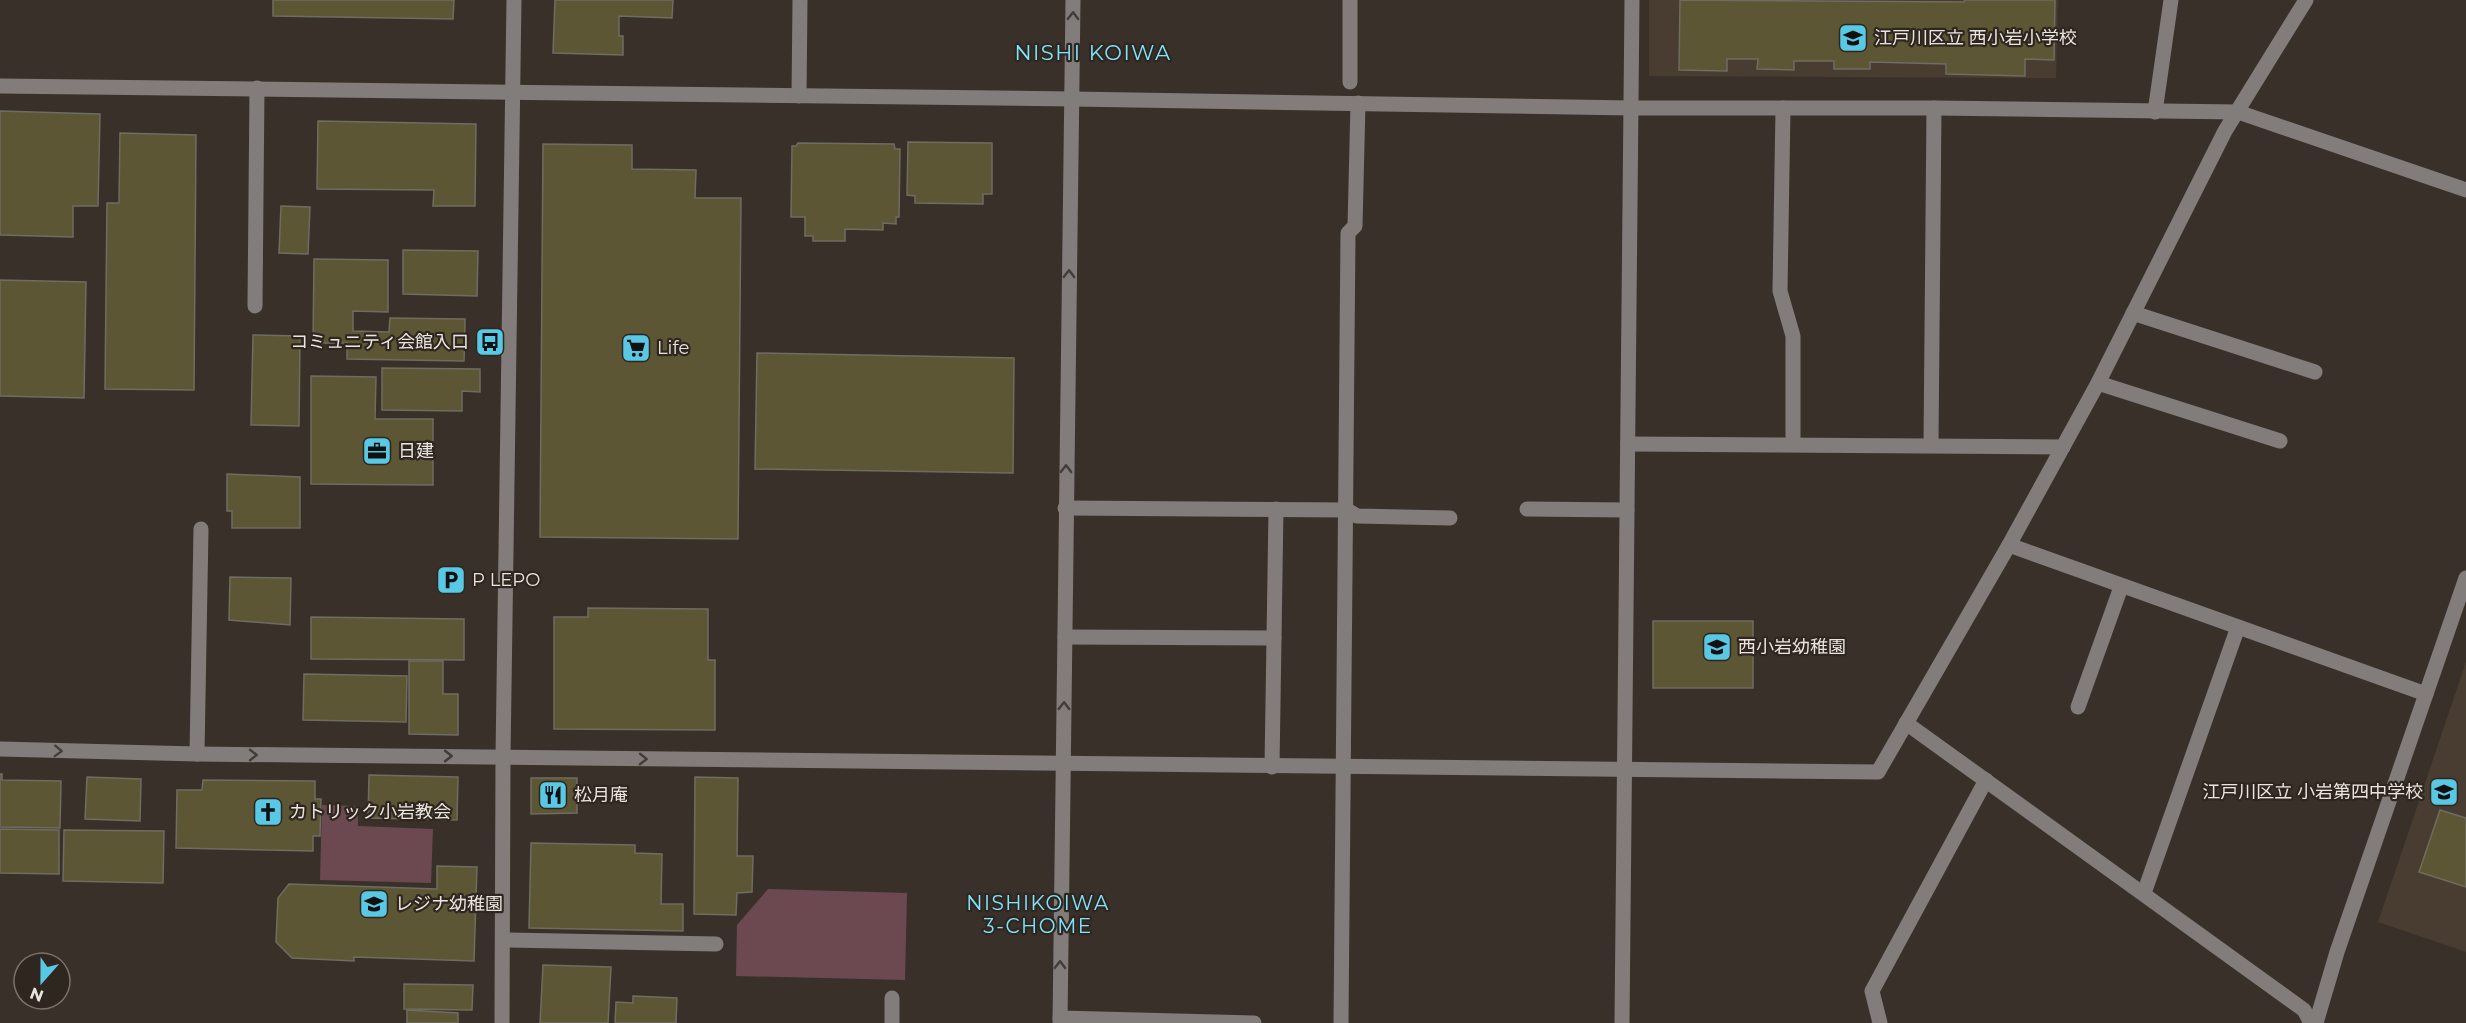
<svg xmlns="http://www.w3.org/2000/svg" width="2466" height="1023" font-family="Montserrat,'Noto Sans JP',sans-serif">
  <rect width="100%" height="100%" fill="#393129"/>
  <g fill="#493c30">
    <polygon points="1649,0 2058,0 2056,78 1649,76"/>
    <polygon points="2466,662 2466,952 2378,922"/>
  </g>
  <g fill="#6c4950">
    <polygon points="322,805 358,806 358,826 433,829 431,883 320,880"/>
    <polygon points="768,889 907,893 905,980 736,976 737,925"/>
  </g>
  <g fill="#5d5634" stroke="#6f6c61" stroke-width="1.5">
    <polygon points="273,0 454,0 453,19 273,16"/>
    <polygon points="555,0 673,0 672,18 619,16 619,36 623,36 623,55 553,53"/>
    <polygon points="1680,0 1964,2 1965,0 2055,0 2054,60 2025,59 2025,76 1946,74 1946,64 1870,62 1870,69 1834,69 1834,61 1794,61 1794,70 1757,69 1758,59 1727,59 1727,71 1679,70"/>
    <polygon points="0,111 100,114 98,206 73,206 73,237 0,235"/>
    <polygon points="318,121 476,124 475,206 433,206 434,190 317,189"/>
    <polygon points="120,133 196,135 194,390 105,389 107,203 119,203"/>
    <polygon points="908,142 992,143 992,194 983,194 983,204 915,203 915,196 907,195"/>
    <polygon points="798,143 894,144 895,149 900,149 899,217 896,217 896,224 883,223 883,230 845,229 845,241 813,241 813,236 805,236 805,217 791,217 792,146 796,146"/>
    <polygon points="543,144 632,145 632,169 696,170 695,198 741,198 738,539 540,537"/>
    <polygon points="281,206 310,207 308,254 279,253"/>
    <polygon points="403,250 478,251 477,296 403,294"/>
    <polygon points="314,259 388,260 388,312 353,311 353,331 389,332 390,318 465,319 464,361 347,359 347,343 313,343"/>
    <polygon points="0,280 86,282 84,398 0,396"/>
    <polygon points="253,335 300,336 299,426 251,425"/>
    <polygon points="757,353 1014,358 1013,473 755,469"/>
    <polygon points="382,368 480,369 480,392 462,391 462,411 382,410"/>
    <polygon points="311,376 376,377 375,419 433,419 433,485 311,484"/>
    <polygon points="227,474 300,477 300,528 232,528 232,511 227,511"/>
    <polygon points="230,577 291,578 290,625 229,620"/>
    <polygon points="588,608 708,609 708,660 715,660 715,730 554,729 554,617 588,617"/>
    <polygon points="311,617 464,619 464,660 311,659"/>
    <rect x="1653" y="621" width="100" height="67"/>
    <polygon points="409,661 443,661 443,694 458,694 458,735 409,734"/>
    <polygon points="304,674 407,676 406,722 303,720"/>
    <polygon points="0,774 2,774 2,780 61,781 60,828 0,827"/>
    <polygon points="369,775 458,777 457,820 368,818"/>
    <polygon points="87,777 141,779 140,821 85,819"/>
    <polygon points="695,777 738,778 737,856 753,856 752,892 737,893 736,915 694,914"/>
    <polygon points="531,778 577,778 577,813 531,814"/>
    <polygon points="203,780 315,781 315,799 321,799 320,836 313,836 313,851 176,848 177,790 202,790"/>
    <polygon points="2440,810 2466,818 2466,887 2419,872"/>
    <polygon points="0,829 59,830 59,874 0,873"/>
    <polygon points="64,830 164,831 163,883 63,881"/>
    <polygon points="531,843 635,845 635,853 662,854 661,904 683,904 683,931 529,928"/>
    <polygon points="437,866 477,867 474,961 354,957 354,961 292,958 276,942 278,898 289,884 437,889"/>
    <polygon points="543,965 611,967 608,1023 540,1023"/>
    <polygon points="404,984 473,985 472,1010 404,1009"/>
    <polygon points="633,996 677,998 676,1023 615,1023 616,1002 633,1003"/>
    <polygon points="407,1010 458,1013 458,1023 407,1023"/>
  </g>
  <g fill="none" stroke-linecap="round" stroke-linejoin="round">
    <g stroke="#827c7b" stroke-width="15">
      <polyline points="1350,82 1350,0"/>
      <polyline points="0,86 1072,99 1631,108 1934,108 2238,112 2466,190"/>
      <polyline points="799,96 800,0"/>
      <polyline points="1783,108 1780,291 1793,336 1793,444"/>
      <polyline points="2155,112 2171,0"/>
      <polyline points="255,306 257,88"/>
      <polyline points="2133,313 2315,372"/>
      <polyline points="2098,383 2280,441"/>
      <polyline points="1628,444 2063,447"/>
      <polyline points="1931,445 1934,108"/>
      <polyline points="1065,508 1347,510 1357,516 1450,518"/>
      <polyline points="1527,509 1627,510"/>
      <polyline points="2009,545 2426,694"/>
      <polyline points="1065,637 1274,638"/>
      <polyline points="2078,707 2121,587"/>
      <polyline points="1906,723 2304,1010 2311,1023"/>
      <polyline points="0,749 197,754 1878,772 2009,545 2098,383 2225,131 2306,0"/>
      <polyline points="197,754 201,529"/>
      <polyline points="1272,767 1276,509"/>
      <polyline points="2144,893 2238,627"/>
      <polyline points="503,940 716,944"/>
      <polyline points="1060,1018 1254,1023"/>
      <polyline points="502,1023 503,757 514,0"/>
      <polyline points="892,1023 892,998"/>
      <polyline points="1060,1023 1073,0"/>
      <polyline points="1341,1023 1348,233 1355,226 1358,103"/>
      <polyline points="1622,1023 1632,0"/>
      <polyline points="1880,1023 1872,991 1986,780"/>
      <polyline points="2316,1023 2337,952 2466,578"/>
    </g>
  </g>
  <defs><path id="oneway-chevron" d="M-2-3.5L2.5 0L-2 3.5" fill="none" stroke-width="1.6" stroke-linecap="round" stroke-linejoin="round" transform="scale(1.5)"/></defs>
  <g stroke="#443c36">
    <use href="#oneway-chevron" transform="translate(1073 16) rotate(-89)"/>
    <use href="#oneway-chevron" transform="translate(1069 274) rotate(-89)"/>
    <use href="#oneway-chevron" transform="translate(1066 469) rotate(-89)"/>
    <use href="#oneway-chevron" transform="translate(1064 706) rotate(-89)"/>
    <use href="#oneway-chevron" transform="translate(58 751) rotate(2)"/>
    <use href="#oneway-chevron" transform="translate(253 755)"/>
    <use href="#oneway-chevron" transform="translate(448 756)"/>
    <use href="#oneway-chevron" transform="translate(643 759) rotate(1)"/>
    <use href="#oneway-chevron" transform="translate(1060 965) rotate(-89)"/>
  </g>
  <defs>
    <g id="school-square" transform="scale(1.5)"><rect x="-9" y="-9" width="18" height="18" rx="4" fill="#59c8e4" stroke="#2f271f"/><path d="M0-5L7-2L0 1L-7-2ZM-4 1L0 2.5L4 1V4Q0 6-4 4Z" fill="#111"/></g>
    <g id="bus-square" transform="scale(1.5)"><rect x="-9" y="-9" width="18" height="18" rx="4" fill="#59c8e4" stroke="#2f271f"/><path d="M-5-6H5V4H4V6H2V4H-2V6H-4V4H-5ZM-3.5-4V0h7V-4ZM-3.5 1.2v1.5H-2V1.2ZM2 1.2v1.5H3.5V1.2Z" fill="#111"/></g>
    <g id="supermarket-square" transform="scale(1.5)"><rect x="-9" y="-9" width="18" height="18" rx="4" fill="#59c8e4" stroke="#2f271f"/><path d="M-6-5.5h2.5l.6 2H6L4.5 2H-2.5L-4.4-4H-6ZM-1.5 3.2a1.3 1.3 0 1 0 .1 0ZM3 3.2a1.3 1.3 0 1 0 .1 0Z" fill="#111"/></g>
    <g id="office-square" transform="scale(1.5)"><rect x="-9" y="-9" width="18" height="18" rx="4" fill="#59c8e4" stroke="#2f271f"/><path d="M-6-3h4V-5.5h4V-3h4V5H-6ZM-1-4.5V-3h2v-1.5ZM-6 0V1H6V0Z" fill="#111"/></g>
    <g id="parking-square" transform="scale(1.5)"><rect x="-9" y="-9" width="18" height="18" rx="4" fill="#59c8e4" stroke="#2f271f"/><path d="M-3.5-5.5H1a3.5 3.5 0 0 1 0 7H-1V5.5H-3.5ZM-1-3.4V-.6H.8a1.4 1.4 0 0 0 0-2.8Z" fill="#111"/></g>
    <g id="restaurant-square" transform="scale(1.5)"><rect x="-9" y="-9" width="18" height="18" rx="4" fill="#59c8e4" stroke="#2f271f"/><path d="M-5-6h1v4h1v-4h1v4h1v-4h1v5L-1.5 .5V6h-2V.5L-5-1ZM5-6V6H3V1.5H1.5Q1.5-4 5-6Z" fill="#111"/></g>
    <g id="church-square" transform="scale(1.5)"><rect x="-9" y="-9" width="18" height="18" rx="4" fill="#59c8e4" stroke="#2f271f"/><path d="M-1.2-6h2.4v3.5h3.3v2.4h-3.3V6h-2.4V-.1h-3.3v-2.4h3.3Z" fill="#111"/></g>
  </defs>
  <g fill-rule="evenodd">
    <use href="#school-square" x="1853" y="38"/>
    <use href="#bus-square" x="490" y="342"/>
    <use href="#supermarket-square" x="636" y="348"/>
    <use href="#office-square" x="377" y="451"/>
    <use href="#parking-square" x="451" y="580"/>
    <use href="#school-square" x="1717" y="647"/>
    <use href="#school-square" x="2444" y="792"/>
    <use href="#restaurant-square" x="553" y="795"/>
    <use href="#church-square" x="268" y="812"/>
    <use href="#school-square" x="374" y="904"/>
  </g>
  <g text-anchor="middle" dominant-baseline="central" stroke-width="4.5" stroke-linejoin="round" paint-order="stroke">
    <g font-size="18" fill="#e9e4df" stroke="#2f271f" text-anchor="start">
      <text x="1874" y="38">江戸川区立 西小岩小学校</text>
      <text x="469" y="342" text-anchor="end">コミュニティ会館入口</text>
      <text x="657" y="348">Life</text>
      <text x="398" y="451">日建</text>
      <text x="472" y="580">P LEPO</text>
      <text x="1738" y="647">西小岩幼稚園</text>
      <text x="2423" y="792" text-anchor="end">江戸川区立 小岩第四中学校</text>
      <text x="574" y="795">松月庵</text>
      <text x="289" y="812">カトリック小岩教会</text>
      <text x="395" y="904">レジナ幼稚園</text>
    </g>
    <g font-size="20" letter-spacing="1.5" fill="#80e3fd" stroke="#2f271f">
      <text x="1038" y="903">NISHIKOIWA<tspan x="1038" dy="23">3-CHOME</tspan></text>
    </g>
    <g font-size="21" letter-spacing="1.5" fill="#80e3fd" stroke="#2f271f">
      <text x="1093" y="52">NISHI KOIWA</text>
    </g>
  </g>
  <g transform="translate(42 981) rotate(201)"><circle r="28" fill="#2f271f" stroke="#79736c" stroke-width="1.5"/>
  <path d="M0-4.5L10 22L0 15L-10 22Z" fill="#59c8e4"/>
  <text y="-9" font-size="16" font-weight="bold" text-anchor="middle" fill="#e9e4df">N</text>
  </g>
</svg>
